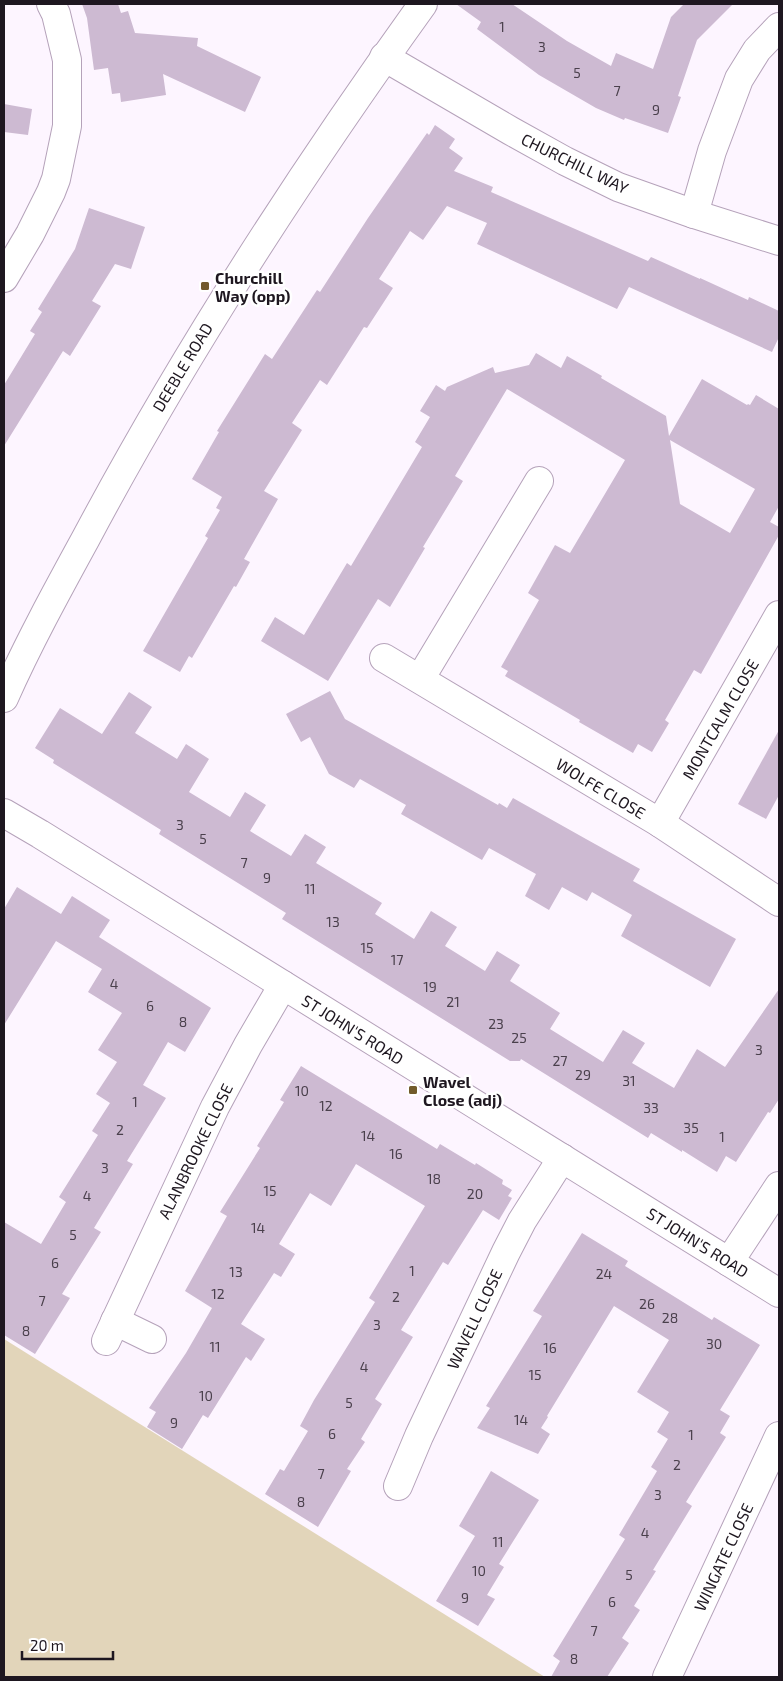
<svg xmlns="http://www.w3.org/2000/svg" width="783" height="1681" font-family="'Exo 2',sans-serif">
  <rect width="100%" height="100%" fill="#fdf5ff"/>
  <polygon fill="#e2d5ba" points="4,1339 545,1677 4,1677"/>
  <g fill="#cdbad2" fill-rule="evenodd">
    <polygon points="82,4 118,4 121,13 128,11 135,33 198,38 197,46 261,77 245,112 163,74 166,95 121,102 120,93 112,94 108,68 94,70 87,18"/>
    <polygon points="456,4 512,4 567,41 611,66 616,53 653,69 671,17 684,4 733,4 697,40 678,96 681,97 668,133 625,118 624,120 596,108 539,75 477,29 481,22"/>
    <polygon points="4,104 32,109 28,135 4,132"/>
    <polygon points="435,125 455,139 449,148 463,158 454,171 493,187 491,192 648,261 651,257 700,279 700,278 748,300 749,297 779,311 779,337 772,352 629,287 617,309 477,244 487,223 447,206 423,240 410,231 379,279 393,288 367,328 364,327 327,385 320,380 292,423 302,430 264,491 278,499 244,559 250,562 236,587 234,586 192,658 189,656 180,672 143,651 208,538 205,536 220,510 216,508 222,497 192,479 219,432 217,431 265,354 272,359 317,290 320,292 368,218 427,133 429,135"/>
    <polygon points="89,208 145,227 131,269 115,264 92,301 101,306 70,356 63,351 4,446 4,385 35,334 30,331 42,312 38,309 75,249"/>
    <path d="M536 353 561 368 567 356 602 376 601 378 666 416 669 436 702 379 747 405 748 404 750 405 756 395 779 409V506L770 522 779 527V535L701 674 694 670 665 720 669 723 652 752 638 744 633 753 579 722 580 720 505 676 508 671 501 667 539 600 528 593 555 545 570 553 625 460 507 389 455 476 463 481 423 547 425 548 390 607 378 599 328 681 261 641 275 617 304 635 347 563 351 566 422 447 415 442 430 417 420 411 436 385 445 391 447 387 493 367 495 373 529 365ZM670 440 755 489 730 533 680 504Z"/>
    <polygon points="330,691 345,719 498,805 499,803 507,808 513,798 586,839 640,869 633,881 736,939 710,987 621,936 632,915 592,892 587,901 562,887 549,910 525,896 536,874 489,848 482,860 401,814 406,805 360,779 354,788 329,774 310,737 301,742 286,714"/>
    <polygon points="129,692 152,707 135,733 177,759 186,744 209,759 189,792 230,817 245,792 266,805 250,831 291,856 305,834 326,847 316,863 382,903 375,914 414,939 431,911 457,927 445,946 485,971 497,951 520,965 510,981 560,1013 550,1029 603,1062 623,1030 645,1043 632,1063 674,1088 697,1049 725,1067 779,989 779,1099 770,1113 768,1112 736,1162 726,1156 717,1172 682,1150 682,1152 651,1133 648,1138 521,1059 520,1061 510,1061 282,919 286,913 159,834 161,830 53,763 54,760 35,748 60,708 102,734"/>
    <polygon points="779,730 779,795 766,819 738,804"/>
    <polygon points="17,887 61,914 72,896 110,920 99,937 211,1008 185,1052 168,1042 143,1085 166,1098 127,1161 133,1164 94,1228 101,1232 62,1294 70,1298 35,1354 4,1335 4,1222 41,1244 66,1202 59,1197 98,1135 92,1131 110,1103 96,1094 117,1062 98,1050 122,1013 88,992 102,969 56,941 4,1025 4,909"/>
    <polygon points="301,1066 437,1149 440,1144 475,1165 476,1163 503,1180 502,1184 512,1190 508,1196 512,1198 499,1220 483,1210 448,1265 443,1262 401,1330 413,1337 375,1399 382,1404 361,1439 365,1442 347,1469 351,1471 318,1527 265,1494 280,1469 284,1471 308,1431 300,1426 314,1400 375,1302 369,1298 425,1206 356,1164 331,1206 310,1193 279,1244 295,1254 281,1277 274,1273 241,1324 265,1339 251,1361 246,1357 208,1418 203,1415 182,1449 147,1427 156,1412 149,1408 186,1353 212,1308 185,1291 227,1216 220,1212 260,1148 257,1146 284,1102 280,1100"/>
    <polygon points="582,1233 628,1261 625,1266 712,1320 714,1317 760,1345 720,1410 730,1416 720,1433 726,1437 686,1502 692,1506 653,1570 656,1571 634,1606 640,1610 622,1638 629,1643 607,1677 551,1677 560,1661 553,1656 625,1539 619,1535 657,1471 651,1467 668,1439 657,1432 669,1412 637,1392 669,1340 614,1306 547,1416 548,1417 541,1428 550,1434 538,1454 477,1428 490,1408 486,1406 542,1316 533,1311"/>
    <polygon points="491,1471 539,1500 499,1564 504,1567 487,1595 495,1599 478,1626 436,1601 475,1536 459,1526"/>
  </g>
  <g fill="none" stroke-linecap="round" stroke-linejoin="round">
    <g stroke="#b5a2ba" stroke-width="30">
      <g id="street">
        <polyline points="384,57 511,131 565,161 618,187 694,214 779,241"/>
        <polyline points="694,214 712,151 739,79 757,50 779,27"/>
        <polyline points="4,278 30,234 51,192 56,179 67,126 67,60 56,14 51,4"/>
        <polyline points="384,658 660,823 779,902"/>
        <polyline points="420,679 539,481"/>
        <polyline points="4,813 40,834 779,1293"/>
        <polyline points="660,823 779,615"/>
        <polyline points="729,1262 779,1186"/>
        <polyline points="115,1321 152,1339"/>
        <polyline points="106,1341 215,1107 248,1045 283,985"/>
        <polyline points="398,1486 419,1436 506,1252 522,1221 562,1158"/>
        <polyline points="667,1677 779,1436"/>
      </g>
    </g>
    <g stroke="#b5a2ba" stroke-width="30">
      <path id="secondary" d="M4 698C28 644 57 591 86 538 185 352 300 175 423 4"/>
    </g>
    <use href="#street" stroke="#fff" stroke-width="28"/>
    <use href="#secondary" stroke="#fff" stroke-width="28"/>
  </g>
  <g fill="#725b2b" stroke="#fff" stroke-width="2">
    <rect x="200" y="281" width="10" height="10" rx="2.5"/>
    <rect x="408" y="1085" width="10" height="10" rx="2.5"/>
  </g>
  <g text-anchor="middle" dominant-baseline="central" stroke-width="5" stroke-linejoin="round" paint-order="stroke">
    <g font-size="14" fill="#4a404c">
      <text x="502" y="26">1</text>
      <text x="542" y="46">3</text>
      <text x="577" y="72">5</text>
      <text x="617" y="90">7</text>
      <text x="656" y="109">9</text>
      <text x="180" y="824">3</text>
      <text x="203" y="838">5</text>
      <text x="244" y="862">7</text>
      <text x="267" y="877">9</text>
      <text x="310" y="888">11</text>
      <text x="333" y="921">13</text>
      <text x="367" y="947">15</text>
      <text x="397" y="959">17</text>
      <text x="114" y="983">4</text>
      <text x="430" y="986">19</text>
      <text x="453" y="1001">21</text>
      <text x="150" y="1005">6</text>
      <text x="183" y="1021">8</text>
      <text x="496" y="1023">23</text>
      <text x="519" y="1037">25</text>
      <text x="759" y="1049">3</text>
      <text x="560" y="1060">27</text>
      <text x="583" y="1074">29</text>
      <text x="629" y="1080">31</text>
      <text x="302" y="1090">10</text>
      <text x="135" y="1101">1</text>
      <text x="326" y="1105">12</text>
      <text x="651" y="1107">33</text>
      <text x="691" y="1127">35</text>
      <text x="120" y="1129">2</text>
      <text x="368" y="1135">14</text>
      <text x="722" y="1136">1</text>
      <text x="396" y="1153">16</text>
      <text x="105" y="1167">3</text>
      <text x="434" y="1178">18</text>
      <text x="270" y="1190">15</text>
      <text x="475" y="1193">20</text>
      <text x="87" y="1195">4</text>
      <text x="258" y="1227">14</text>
      <text x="73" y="1234">5</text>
      <text x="55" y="1262">6</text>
      <text x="412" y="1270">1</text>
      <text x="236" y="1271">13</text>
      <text x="604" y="1273">24</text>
      <text x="218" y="1293">12</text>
      <text x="396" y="1296">2</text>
      <text x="42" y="1300">7</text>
      <text x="647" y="1303">26</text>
      <text x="670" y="1317">28</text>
      <text x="377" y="1324">3</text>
      <text x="26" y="1330">8</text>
      <text x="714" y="1343">30</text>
      <text x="215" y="1346">11</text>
      <text x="550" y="1347">16</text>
      <text x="364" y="1366">4</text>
      <text x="535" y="1374">15</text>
      <text x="206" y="1395">10</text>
      <text x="349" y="1402">5</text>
      <text x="521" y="1419">14</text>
      <text x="174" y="1422">9</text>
      <text x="332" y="1433">6</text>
      <text x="691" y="1434">1</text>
      <text x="677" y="1464">2</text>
      <text x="321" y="1473">7</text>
      <text x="658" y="1494">3</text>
      <text x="301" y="1501">8</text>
      <text x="645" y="1532">4</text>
      <text x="498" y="1541">11</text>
      <text x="479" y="1570">10</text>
      <text x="629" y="1574">5</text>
      <text x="465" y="1597">9</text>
      <text x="612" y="1601">6</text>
      <text x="594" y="1630">7</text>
      <text x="574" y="1658">8</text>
    </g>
    <g font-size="16" fill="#1e1720" stroke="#fff">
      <text transform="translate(575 163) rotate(26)">CHURCHILL WAY</text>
      <text transform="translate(182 367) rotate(-59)">DEEBLE ROAD</text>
      <text transform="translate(720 719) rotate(-60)">MONTCALM CLOSE</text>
      <text transform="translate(601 788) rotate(31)">WOLFE CLOSE</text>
      <text transform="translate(353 1029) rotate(32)">ST JOHN'S ROAD</text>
      <text transform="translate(195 1151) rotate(-64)">ALANBROOKE CLOSE</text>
      <text transform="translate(698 1242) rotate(32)">ST JOHN'S ROAD</text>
      <text transform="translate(474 1319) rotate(-65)">WAVELL CLOSE</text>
      <text transform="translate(723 1557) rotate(-65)">WINGATE CLOSE</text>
    </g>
    <g font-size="16" font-weight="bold" fill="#1e1720" stroke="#fff" text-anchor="start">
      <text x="215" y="277">Churchill<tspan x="215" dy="18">Way (opp)</tspan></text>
      <text x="423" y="1081">Wavel<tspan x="423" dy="18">Close (adj)</tspan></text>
    </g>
  </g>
  <rect width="783" height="1681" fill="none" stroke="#1e1720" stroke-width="10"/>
  <path d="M22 1651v8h91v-8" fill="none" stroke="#1e1720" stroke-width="2.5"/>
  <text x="30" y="1651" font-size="15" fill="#1e1720" stroke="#ffffff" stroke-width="4" paint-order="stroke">20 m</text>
</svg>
